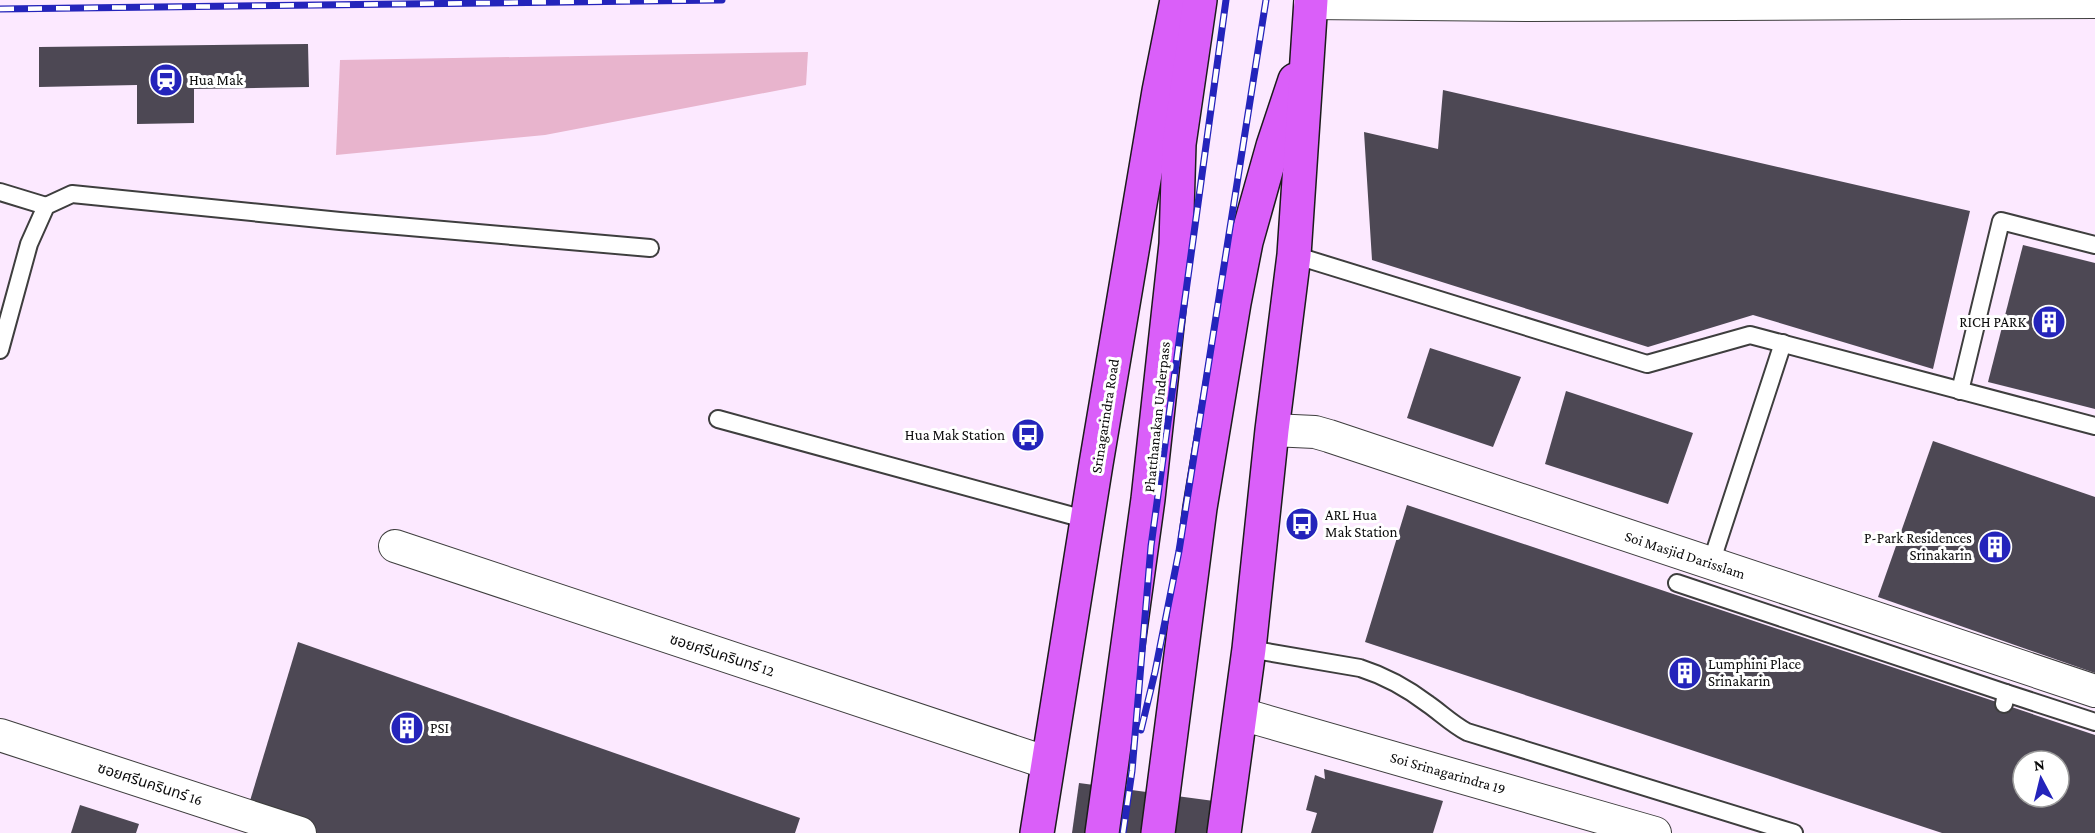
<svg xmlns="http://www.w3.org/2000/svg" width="2095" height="833" font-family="'Crimson Pro','Noto Sans Thai',serif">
  <rect width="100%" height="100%" fill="#fce9ff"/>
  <polygon fill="#e8b4cd" points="808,52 806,85 545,135 336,155 340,60"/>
  <g fill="#4d4854" fill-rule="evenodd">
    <polygon points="308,44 309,87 194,89 194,123 137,124 137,85 39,87 39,47"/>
    <polygon points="1443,90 1970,211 1933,369 1753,315 1648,347 1372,260 1364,132 1438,149"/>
    <polygon points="2023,245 2095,263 2095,409 1988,382"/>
    <polygon points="1430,348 1521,377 1493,447 1407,418"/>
    <polygon points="1566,391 1693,433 1668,504 1545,464"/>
    <polygon points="1933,441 2095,497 2095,673 1878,597"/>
    <path d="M1407 505 2095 735V833H1942L1365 642ZM2023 761H2059V797H2023Z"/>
    <polygon points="298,642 800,818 795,833 308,833 246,814"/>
    <polygon points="1324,769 1443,801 1433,833 1311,833 1317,813 1306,810 1315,775 1325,779"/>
    <polygon points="1079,783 1214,801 1210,833 1072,833"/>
    <polygon points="80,805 139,824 136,833 71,833"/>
  </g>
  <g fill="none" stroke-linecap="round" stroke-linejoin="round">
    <g stroke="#3e3e3e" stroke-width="20">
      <g id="lane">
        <polyline points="0,192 46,206"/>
        <polyline points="1294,255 1647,364 1750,335 2095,426"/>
        <polyline points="0,350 29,244 46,206 72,194 340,221 650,248"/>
        <polyline points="1960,391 2001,221 2095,245"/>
        <polyline points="718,419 1088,520"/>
        <polyline points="1711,563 1783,343"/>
        <polyline points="1677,583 2006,693"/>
        <path d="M1249 649 1360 668C1385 676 1407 688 1428 704 1441 713 1452 724 1467 732L1794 833"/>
        <polyline points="2004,704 2006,693 2095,722"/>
      </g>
    </g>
    <g stroke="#3e3e3e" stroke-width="34">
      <g id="street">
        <polyline points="1310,3 1531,5 2095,2"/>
        <polyline points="1272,430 1315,432 1329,436 2095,691"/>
        <polyline points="395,546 1048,763"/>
        <polyline points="1241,714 1655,833"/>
        <polyline points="0,735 300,833"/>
      </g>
    </g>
    <g stroke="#1c1c1c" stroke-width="36">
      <g id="primary">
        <polyline points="1037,833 1096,464 1159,91 1177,0"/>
        <polyline points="1102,833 1148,499 1176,244 1179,144 1200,0"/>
        <polyline points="1158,833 1200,508 1234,303 1246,242 1273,146 1295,80"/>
        <polyline points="1224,833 1249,649 1272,430 1294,255 1311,0"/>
      </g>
    </g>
    <use href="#lane" stroke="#fff" stroke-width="16"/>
    <use href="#street" stroke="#fff" stroke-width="32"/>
    <use href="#primary" stroke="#da5ff9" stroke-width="33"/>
    <g stroke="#2424bb" stroke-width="7">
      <g id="rail">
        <polyline points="0,9 722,0"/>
        <polyline points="1141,730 1155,672 1179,551 1266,0"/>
        <polyline points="1123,833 1132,771 1151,546 1226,0"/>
      </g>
    </g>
    <use href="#rail" stroke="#fff" stroke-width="4.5" stroke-dasharray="14" stroke-linecap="butt"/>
  </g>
  <defs>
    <g id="station-disc" transform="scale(1.725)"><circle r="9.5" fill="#2424bb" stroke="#fff"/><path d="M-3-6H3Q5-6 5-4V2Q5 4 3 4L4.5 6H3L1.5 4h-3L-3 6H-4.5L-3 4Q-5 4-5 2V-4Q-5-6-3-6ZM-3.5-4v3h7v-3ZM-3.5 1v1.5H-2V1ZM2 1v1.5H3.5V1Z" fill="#fff"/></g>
    <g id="building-disc" transform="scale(1.725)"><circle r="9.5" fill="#2424bb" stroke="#fff"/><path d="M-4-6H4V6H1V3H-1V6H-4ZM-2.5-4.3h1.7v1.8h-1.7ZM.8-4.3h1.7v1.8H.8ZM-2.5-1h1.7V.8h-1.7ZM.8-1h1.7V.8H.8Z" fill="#fff"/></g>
    <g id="bus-disc" transform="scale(1.725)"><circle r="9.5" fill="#2424bb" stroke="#fff"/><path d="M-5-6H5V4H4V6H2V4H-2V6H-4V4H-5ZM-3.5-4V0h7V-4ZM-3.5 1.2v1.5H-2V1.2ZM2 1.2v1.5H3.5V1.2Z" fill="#fff"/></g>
  </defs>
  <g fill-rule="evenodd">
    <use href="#station-disc" x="166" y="80"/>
    <use href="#building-disc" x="2049" y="322"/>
    <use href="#bus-disc" x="1028" y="435"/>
    <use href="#bus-disc" x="1302" y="524"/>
    <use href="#building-disc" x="1995" y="547"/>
    <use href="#building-disc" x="1685" y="673"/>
    <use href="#building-disc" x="407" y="728"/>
  </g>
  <g text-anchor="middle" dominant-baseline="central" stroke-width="6" stroke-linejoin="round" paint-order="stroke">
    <g font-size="15" fill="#0b0b0b" stroke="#fff" text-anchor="start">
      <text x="189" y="80">Hua Mak</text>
      <text x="2026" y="322" text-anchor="end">RICH PARK</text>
      <text x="1005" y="435" text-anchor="end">Hua Mak Station</text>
      <text x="1325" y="515">ARL Hua<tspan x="1325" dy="17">Mak Station</tspan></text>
      <text x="1972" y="538" text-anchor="end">P-Park Residences<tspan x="1972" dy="17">Srinakarin</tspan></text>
      <text x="1708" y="664">Lumphini Place<tspan x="1708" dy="17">Srinakarin</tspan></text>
      <text x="430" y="728">PSI</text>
    </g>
    <g font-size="15" fill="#0b0b0b" stroke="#fff">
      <text transform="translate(1105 416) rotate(-81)">Srinagarindra Road</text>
      <text transform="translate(1157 417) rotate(-84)">Phatthanakan Underpass</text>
      <text transform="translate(1685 555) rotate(18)">Soi Masjid Darisslam</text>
      <text transform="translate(722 655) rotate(18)">ซอยศรีนครินทร์ 12</text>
      <text transform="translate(1448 773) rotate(16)">Soi Srinagarindra 19</text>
      <text transform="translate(150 784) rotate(18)">ซอยศรีนครินทร์ 16</text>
    </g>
  </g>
  <g transform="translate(2041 779) rotate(353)"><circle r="28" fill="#ffffff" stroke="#9d9d9d" stroke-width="1.5"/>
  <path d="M0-4.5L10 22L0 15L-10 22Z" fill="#2424bb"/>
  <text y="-9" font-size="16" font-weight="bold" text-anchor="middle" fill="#0b0b0b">N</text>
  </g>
</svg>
